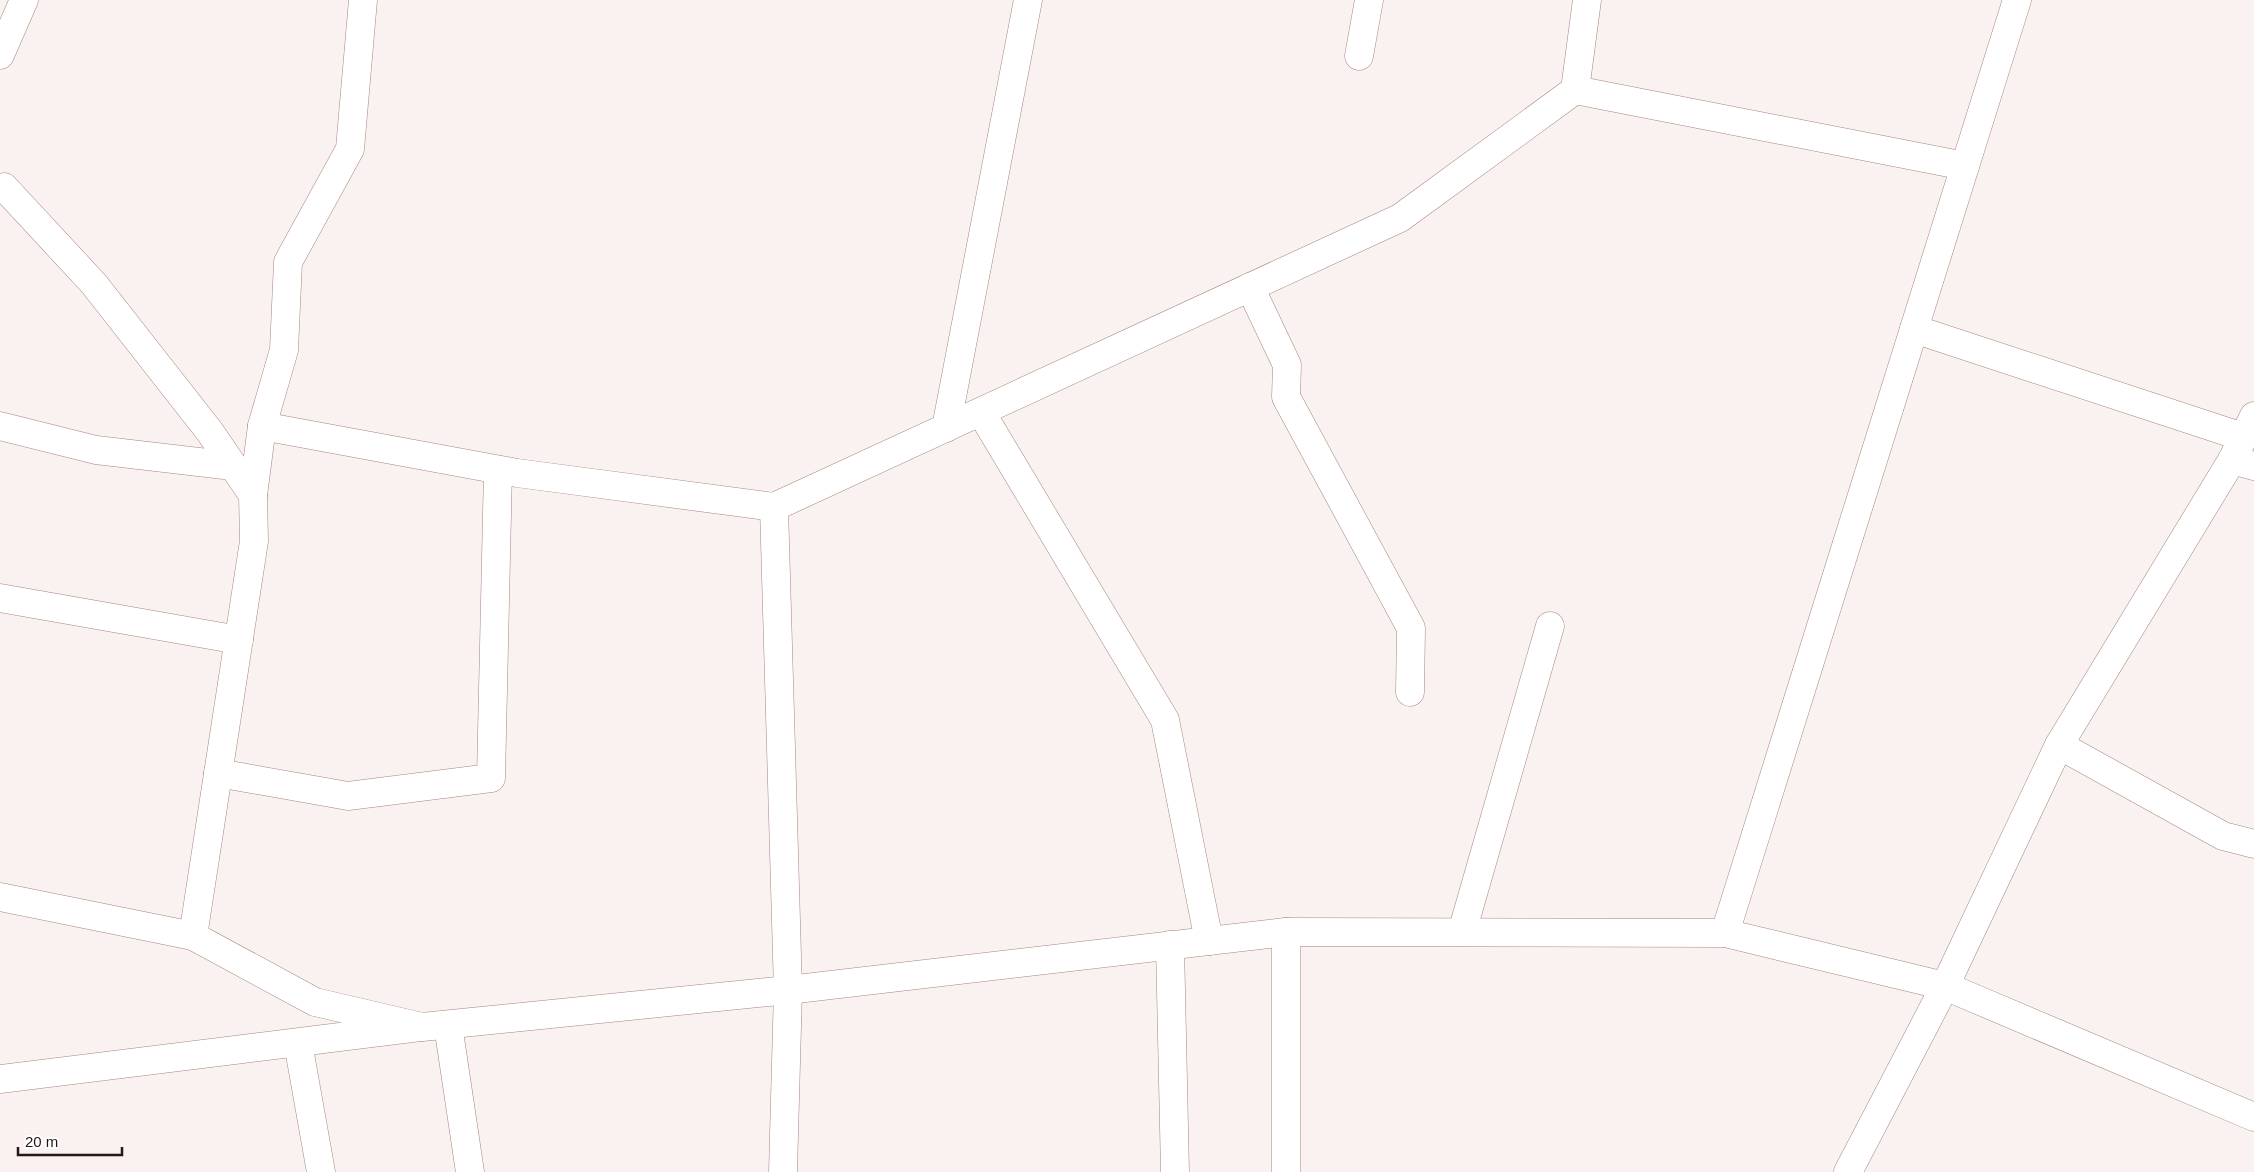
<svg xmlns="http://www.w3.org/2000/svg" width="2254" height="1172" font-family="Arial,sans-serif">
  <rect width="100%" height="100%" fill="#faf2f0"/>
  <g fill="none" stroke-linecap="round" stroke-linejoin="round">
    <g stroke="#a7857d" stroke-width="29">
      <g id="minor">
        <polyline points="0,55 24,0"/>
        <polyline points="1359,56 1369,0"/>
        <polyline points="1575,90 1965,166"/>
        <polyline points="0,188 4,187 94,284 210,432 253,495 254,541 193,936"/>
        <polyline points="1250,287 1287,365 1286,397 1411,628 1410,692"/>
        <polyline points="1914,329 2243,437"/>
        <polyline points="981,412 1165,720 1209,941"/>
        <polyline points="0,426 96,450 233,466"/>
        <polyline points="262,426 517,473 774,507 1400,218 1575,90 1587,0"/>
        <polyline points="946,428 1028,0"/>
        <polyline points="2232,460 2254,466"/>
        <polyline points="253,495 262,426 284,350 288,262 350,149 363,0"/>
        <polyline points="774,507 788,990 783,1172"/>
        <polyline points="0,598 239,640"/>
        <polyline points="2059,745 2223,836 2254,844"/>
        <polyline points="218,773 348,796 491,778 498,470"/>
        <polyline points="1286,932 1286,1172"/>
        <polyline points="1462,932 1550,626"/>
        <polyline points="1725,933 2017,0"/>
        <polyline points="1170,945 1175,1172"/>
        <polyline points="448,1025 470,1172"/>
        <polyline points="298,1043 321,1172"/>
        <polyline points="0,1079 420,1027"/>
        <polyline points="1848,1172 1945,986 2059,745 2232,460 2254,416"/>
      </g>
    </g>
    <g stroke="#a7857d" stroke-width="29">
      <polyline id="major" points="0,897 193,936 315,1002 422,1027 788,990 1286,932 1725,933 1945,986 2254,1117"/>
    </g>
    <use href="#minor" stroke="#fff" stroke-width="28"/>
    <use href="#major" stroke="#fff" stroke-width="28"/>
  </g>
  <path d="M18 1147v8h104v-8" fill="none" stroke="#241714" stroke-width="2.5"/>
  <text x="25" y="1147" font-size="15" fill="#241714" stroke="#ffffff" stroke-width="4" paint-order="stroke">20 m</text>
</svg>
